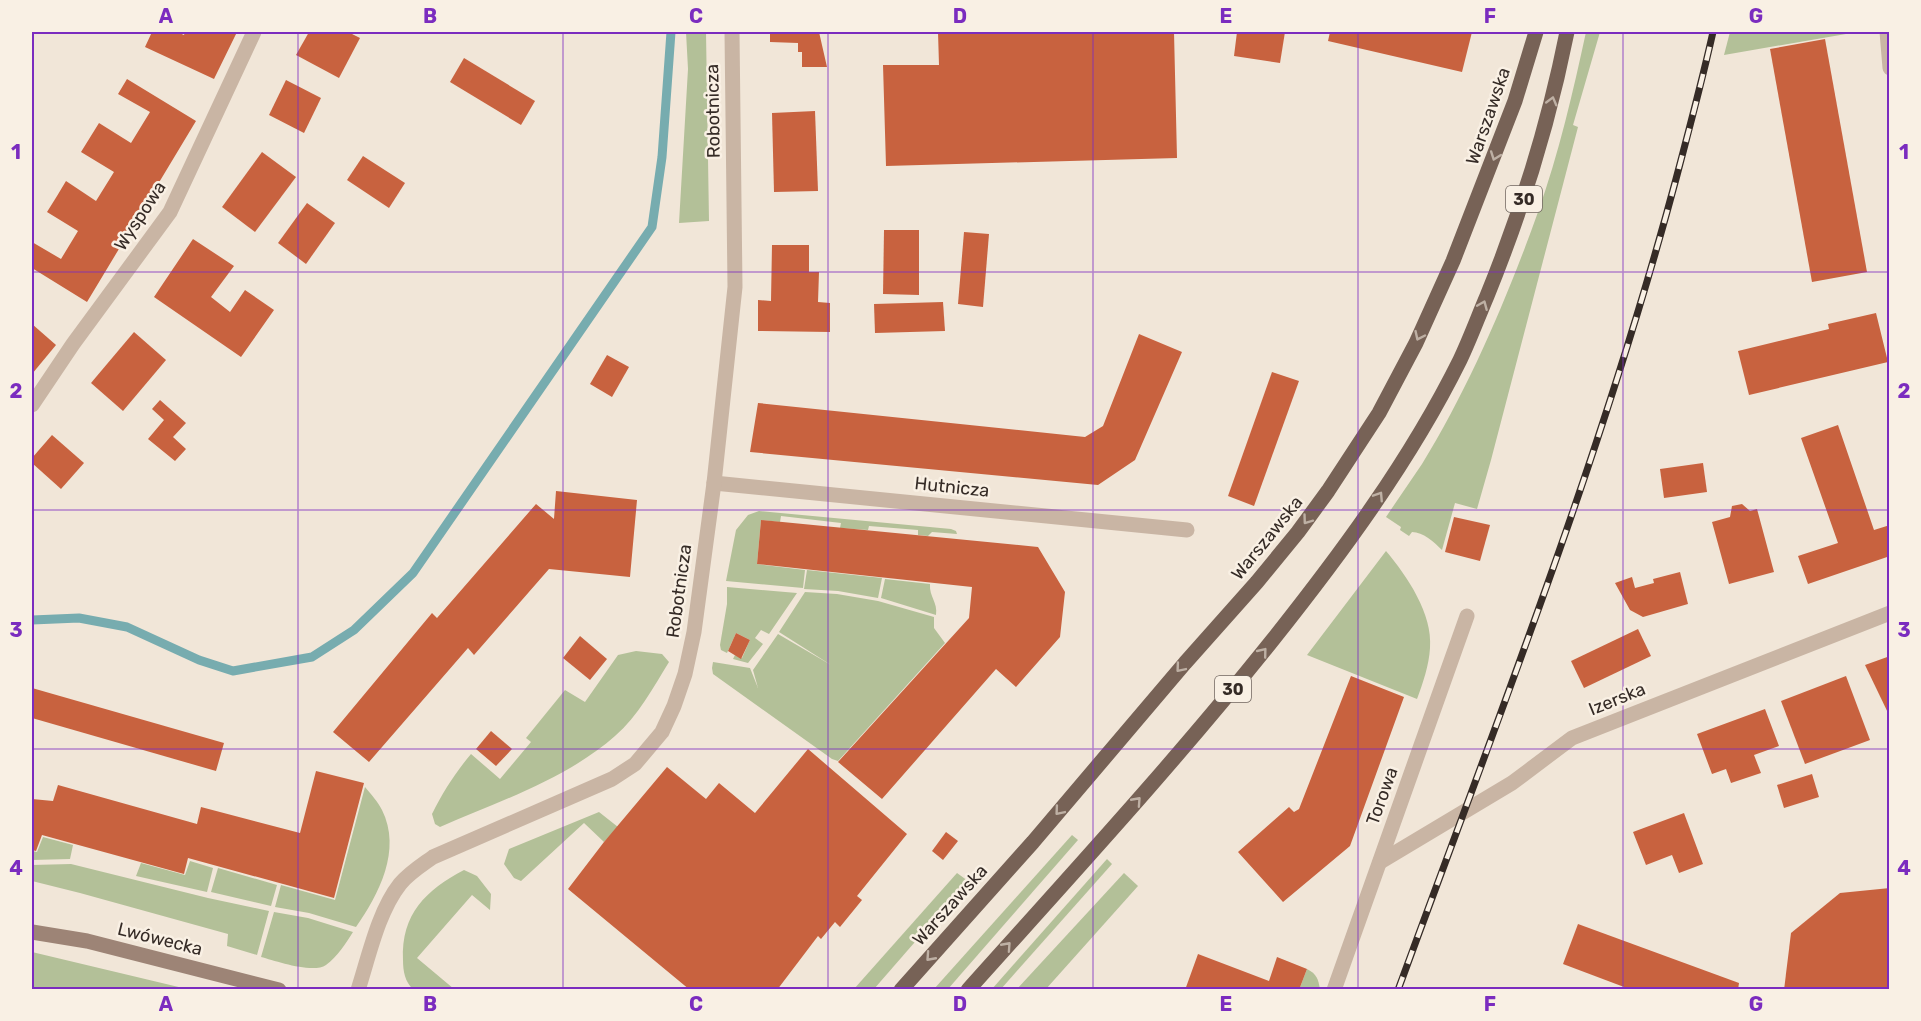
<svg xmlns="http://www.w3.org/2000/svg" width="1921" height="1021" font-family="Rubik,sans-serif">
  <rect width="100%" height="100%" fill="#f1e6d8"/>
  <g fill="#b3c098">
    <polygon points="686,32 706,32 709,221 679,223 688,69"/>
    <path d="M1586 32H1600L1573 125 1578 127 1491 460 1477 509 1455 503 1442 550C1434 542 1423 532 1412 532L1409 536 1400 530 1401 527 1386 517C1398 499 1410 482 1422 464 1469 388 1508 296 1538 212 1559 153 1573 92 1586 32Z"/>
    <polygon points="1730,32 1846,32 1846,34 1724,55"/>
    <polygon points="759,511 951,529 956,531 957,534 932,532 928,536 918,535 918,530 869,526 868,530 840,528 841,523 781,516 780,522 761,520 757,564 805,570 803,588 726,581 736,530 748,515"/>
    <path d="M1386 551C1407 576 1433 614 1430 648 1429 665 1423 683 1417 699L1307 655Z"/>
    <polygon points="807,570 882,578 878,598 838,591 804,589"/>
    <path d="M885 579 930 584C929 597 938 602 936 615L881 598Z"/>
    <polygon points="727,587 797,593 769,634 761,630 755,638 763,644 748,663 733,659 735,655 742,658 750,640 736,633 727,653 721,650 720,645 727,604"/>
    <polygon points="805,592 837,594 878,601 934,617 934,628 945,643 838,761 832,759 713,674 712,668 713,662 750,668 758,688 753,670 778,634 831,665 779,632"/>
    <path d="M636 651 662 654 669 662C653 688 638 716 615 736 565 780 499 801 440 827L435 824 432 814C443 792 455 773 471 754L500 779 531 742 526 738 565 690 585 702 618 655Z"/>
    <path d="M365 787C371 794 378 802 382 810 402 850 379 894 356 927L309 913 275 907 281 885 335 900Z"/>
    <polygon points="599,812 618,827 604,842 584,823 521,881 514,878 504,864 509,849"/>
    <polygon points="1072,835 1078,840 948,989 934,989"/>
    <polygon points="43,837 73,845 70,859 32,860 32,851 37,852"/>
    <polygon points="1107,859 1112,864 1001,989 992,989"/>
    <polygon points="190,861 213,868 207,892 136,876 141,863 185,875"/>
    <polygon points="71,864 208,898 269,911 257,955 227,946 228,934 80,893 32,881 32,865"/>
    <polygon points="218,868 277,885 271,906 211,892"/>
    <path d="M464 870 477 876 491 894 490 910 472 895 417 958 454 989H413C405 982 403 971 403 960 401 914 426 890 464 870Z"/>
    <polygon points="957,873 968,881 874,989 854,989"/>
    <polygon points="1124,873 1138,886 1046,989 1017,989"/>
    <path d="M274 912 308 918 353 932C346 943 337 957 326 965 313 974 276 961 261 957Z"/>
    <polygon points="32,952 187,989 32,989"/>
    <path d="M1307 969C1317 974 1318 979 1320 989L1299 990Z"/>
  </g>
  <g fill="none" stroke-linecap="round" stroke-linejoin="round">
    <polyline stroke="#77acaf" stroke-width="9" points="32,620 79,618 127,627 199,660 233,671 312,657 354,630 413,573 652,227 662,157 671,32"/>
  </g>
  <g fill="#c8623f">
    <polygon points="152,32 177,32 184,35 185,32 237,32 214,79 145,47"/>
    <polygon points="309,32 348,32 360,38 339,78 296,55"/>
    <polygon points="770,32 819,32 827,67 802,67 802,52 798,52 798,43 770,42"/>
    <polygon points="938,32 1174,32 1177,158 886,166 883,65 939,65"/>
    <polygon points="1237,32 1285,32 1280,63 1234,56"/>
    <polygon points="1330,32 1472,32 1462,72 1328,41"/>
    <polygon points="1825,39 1867,272 1812,282 1770,49"/>
    <polygon points="464,58 535,101 521,125 450,82"/>
    <polygon points="127,79 196,121 87,302 32,268 32,242 61,259 78,231 47,212 57,196 66,181 96,201 114,172 81,152 99,123 131,143 150,112 118,94"/>
    <polygon points="286,80 321,98 304,133 269,115"/>
    <polygon points="815,111 818,191 774,192 772,113"/>
    <polygon points="262,152 296,177 255,232 222,207"/>
    <polygon points="363,156 405,183 389,208 347,180"/>
    <polygon points="307,203 335,223 306,264 278,243"/>
    <polygon points="884,230 919,230 919,295 883,294"/>
    <polygon points="964,232 989,234 983,307 958,304"/>
    <polygon points="193,239 234,266 211,297 230,312 245,290 274,310 241,357 154,297"/>
    <polygon points="772,245 809,245 809,272 819,272 818,302 830,303 830,332 758,331 758,300 771,301"/>
    <polygon points="943,302 945,331 875,333 874,304"/>
    <polygon points="1876,313 1888,362 1749,395 1738,351 1829,329 1828,324"/>
    <polygon points="32,324 56,345 32,374"/>
    <polygon points="134,332 166,360 123,411 91,383"/>
    <polygon points="1139,334 1182,352 1135,460 1098,485 750,452 758,403 1085,437 1103,426"/>
    <polygon points="607,355 629,367 612,397 590,384"/>
    <polygon points="1272,372 1299,381 1254,506 1228,496"/>
    <polygon points="160,400 186,423 173,437 186,449 175,461 148,439 164,420 152,409"/>
    <polygon points="1838,425 1874,530 1890,525 1890,556 1808,584 1798,556 1838,543 1801,438"/>
    <polygon points="52,435 84,463 61,489 32,463 32,458"/>
    <polygon points="1703,463 1707,492 1664,498 1660,469"/>
    <polygon points="556,491 637,500 630,577 549,569 474,655 468,648 369,762 333,732 432,613 437,618 536,504 554,519"/>
    <polygon points="1742,504 1750,511 1757,509 1774,572 1729,584 1712,522 1730,517 1732,506"/>
    <polygon points="1454,517 1490,525 1480,561 1445,552"/>
    <polygon points="761,520 1038,547 1065,592 1060,637 1016,687 996,669 882,799 838,762 969,618 972,587 757,564"/>
    <polygon points="1680,572 1688,604 1643,617 1630,610 1615,583 1632,577 1635,588 1654,583 1653,579"/>
    <polygon points="1638,629 1651,656 1584,688 1571,661"/>
    <polygon points="736,633 750,640 741,659 728,651"/>
    <polygon points="580,636 607,659 590,680 563,658"/>
    <polygon points="1890,656 1890,717 1865,665"/>
    <polygon points="1351,676 1404,697 1350,846 1283,902 1238,852 1289,807 1294,812 1299,809"/>
    <polygon points="1846,676 1870,740 1805,764 1781,701"/>
    <polygon points="32,688 224,743 216,771 32,718"/>
    <polygon points="1765,709 1779,746 1754,755 1761,773 1731,783 1726,769 1712,774 1697,734"/>
    <polygon points="491,731 512,749 496,766 476,749"/>
    <polygon points="808,749 907,834 857,896 862,900 840,927 835,922 821,939 818,936 777,990 690,990 568,889 604,842 667,767 706,799 719,783 755,813"/>
    <polygon points="316,771 364,783 334,898 188,858 184,874 42,835 36,851 32,850 32,799 53,801 58,785 197,824 201,807 300,833"/>
    <polygon points="1812,774 1819,797 1784,808 1777,785"/>
    <polygon points="1684,813 1703,864 1679,873 1672,855 1646,865 1633,832"/>
    <polygon points="946,832 958,841 943,860 932,851"/>
    <polygon points="1890,888 1890,990 1784,990 1791,933 1840,893"/>
    <polygon points="1578,924 1739,983 1738,990 1632,990 1563,964"/>
    <polygon points="1198,954 1269,981 1277,957 1307,969 1299,990 1185,990"/>
  </g>
  <g fill="none" stroke-linecap="round" stroke-linejoin="round">
    <g stroke="#c9b5a4" stroke-width="15">
      <polyline points="1887,32 1890,68"/>
      <polyline points="32,405 73,344 170,212 254,32"/>
      <polyline points="714,483 1187,530"/>
      <polyline points="1380,862 1512,783 1572,738 1890,613"/>
      <path d="M358 990C369 956 378 912 400 884 409 873 422 865 433 857L612 779 635 764 662 732 674 706 685 674 694 632 714 483 735 287 732 32"/>
      <polyline points="1334,990 1467,616"/>
    </g>
    <polyline stroke="#9d8476" stroke-width="15" points="32,932 87,941 279,990"/>
    <g stroke="#776256" stroke-width="15">
      <polyline points="901,990 1033,842 1185,663 1257,582 1298,532 1328,491 1379,413 1416,343 1453,261 1515,101 1536,32"/>
      <path d="M968 990C1071 875 1175 762 1271 642 1341 554 1410 461 1460 360 1470 339 1478 317 1487 296 1522 210 1549 122 1567 32"/>
    </g>
    <g stroke="#352b26" stroke-width="7">
      <path id="rail" d="M1398 990C1497 721 1602 455 1676 179 1689 130 1702 81 1713 32"/>
    </g>
    <use href="#rail" stroke="#f9f0e4" stroke-width="4.5" stroke-dasharray="14" stroke-linecap="butt"/>
  </g>
  <defs><path id="oneway-chevron" d="M-2-3.5L2.5 0L-2 3.5" fill="none" stroke-width="1.6" stroke-linecap="round" stroke-linejoin="round" transform="scale(1.5)"/></defs>
  <g stroke="#beb0a4">
    <use href="#oneway-chevron" transform="translate(1552 101) rotate(-75)"/>
    <use href="#oneway-chevron" transform="translate(1495 156) rotate(110)"/>
    <use href="#oneway-chevron" transform="translate(1483 305) rotate(-67)"/>
    <use href="#oneway-chevron" transform="translate(1419 336) rotate(115)"/>
    <use href="#oneway-chevron" transform="translate(1379 496) rotate(-57)"/>
    <use href="#oneway-chevron" transform="translate(1307 520) rotate(126)"/>
    <use href="#oneway-chevron" transform="translate(1263 652) rotate(-51)"/>
    <use href="#oneway-chevron" transform="translate(1180 668) rotate(130)"/>
    <use href="#oneway-chevron" transform="translate(1137 801) rotate(-48)"/>
    <use href="#oneway-chevron" transform="translate(1059 811) rotate(130)"/>
    <use href="#oneway-chevron" transform="translate(1007 946) rotate(-48)"/>
    <use href="#oneway-chevron" transform="translate(930 957) rotate(132)"/>
  </g>
  <path fill="none" stroke="#7b2cbf" stroke-width="1.5" stroke-opacity="0.55" d="M298 32V990M563 32V990M828 32V990M1093 32V990M1358 32V990M1623 32V990M32 272H1890M32 510H1890M32 749H1890"/>
  <g text-anchor="middle" dominant-baseline="central" stroke-width="5" stroke-linejoin="round" paint-order="stroke">
    <g fill="#f9f0e4" stroke="#70665f" stroke-width="1.5">
      <rect x="1506" y="186" width="36" height="26" rx="4.5"/>
      <rect x="1215" y="676" width="36" height="26" rx="4.5"/>
    </g>
    <g font-size="16" font-weight="bold" fill="#352b26">
      <text x="1524" y="199">30</text>
      <text x="1233" y="689">30</text>
    </g>
    <g font-size="18" fill="#352b26" stroke="#f9f0e4">
      <text transform="translate(713 111) rotate(-91)">Robotnicza</text>
      <text transform="translate(1488 116) rotate(-71)">Warszawska</text>
      <text transform="translate(140 216) rotate(-57)">Wyspowa</text>
      <text transform="translate(952 487) rotate(6)">Hutnicza</text>
      <text transform="translate(1267 538) rotate(-51)">Warszawska</text>
      <text transform="translate(679 591) rotate(-82)">Robotnicza</text>
      <text transform="translate(1617 699) rotate(-22)">Izerska</text>
      <text transform="translate(1382 796) rotate(-70)">Torowa</text>
      <text transform="translate(950 905) rotate(-48)">Warszawska</text>
      <text transform="translate(160 939) rotate(14)">Lwówecka</text>
    </g>
  </g>
  <rect width="1921" height="1021" fill="none" stroke="#f9f0e4" stroke-width="66"/>
  <rect x="33" y="33" width="1855" height="955" fill="none" stroke="#7b2cbf" stroke-width="2"/>
  <g font-size="20" text-anchor="middle" font-weight="bold" fill="#7b2cbf">
    <text x="166" y="23">A</text>
    <text x="430" y="23">B</text>
    <text x="696" y="23">C</text>
    <text x="960" y="23">D</text>
    <text x="1226" y="23">E</text>
    <text x="1490" y="23">F</text>
    <text x="1756" y="23">G</text>
    <text x="16" y="159">1</text>
    <text x="1904" y="159">1</text>
    <text x="16" y="398">2</text>
    <text x="1904" y="398">2</text>
    <text x="16" y="637">3</text>
    <text x="1904" y="637">3</text>
    <text x="16" y="875">4</text>
    <text x="1904" y="875">4</text>
    <text x="166" y="1011">A</text>
    <text x="430" y="1011">B</text>
    <text x="696" y="1011">C</text>
    <text x="960" y="1011">D</text>
    <text x="1226" y="1011">E</text>
    <text x="1490" y="1011">F</text>
    <text x="1756" y="1011">G</text>
  </g>
</svg>
